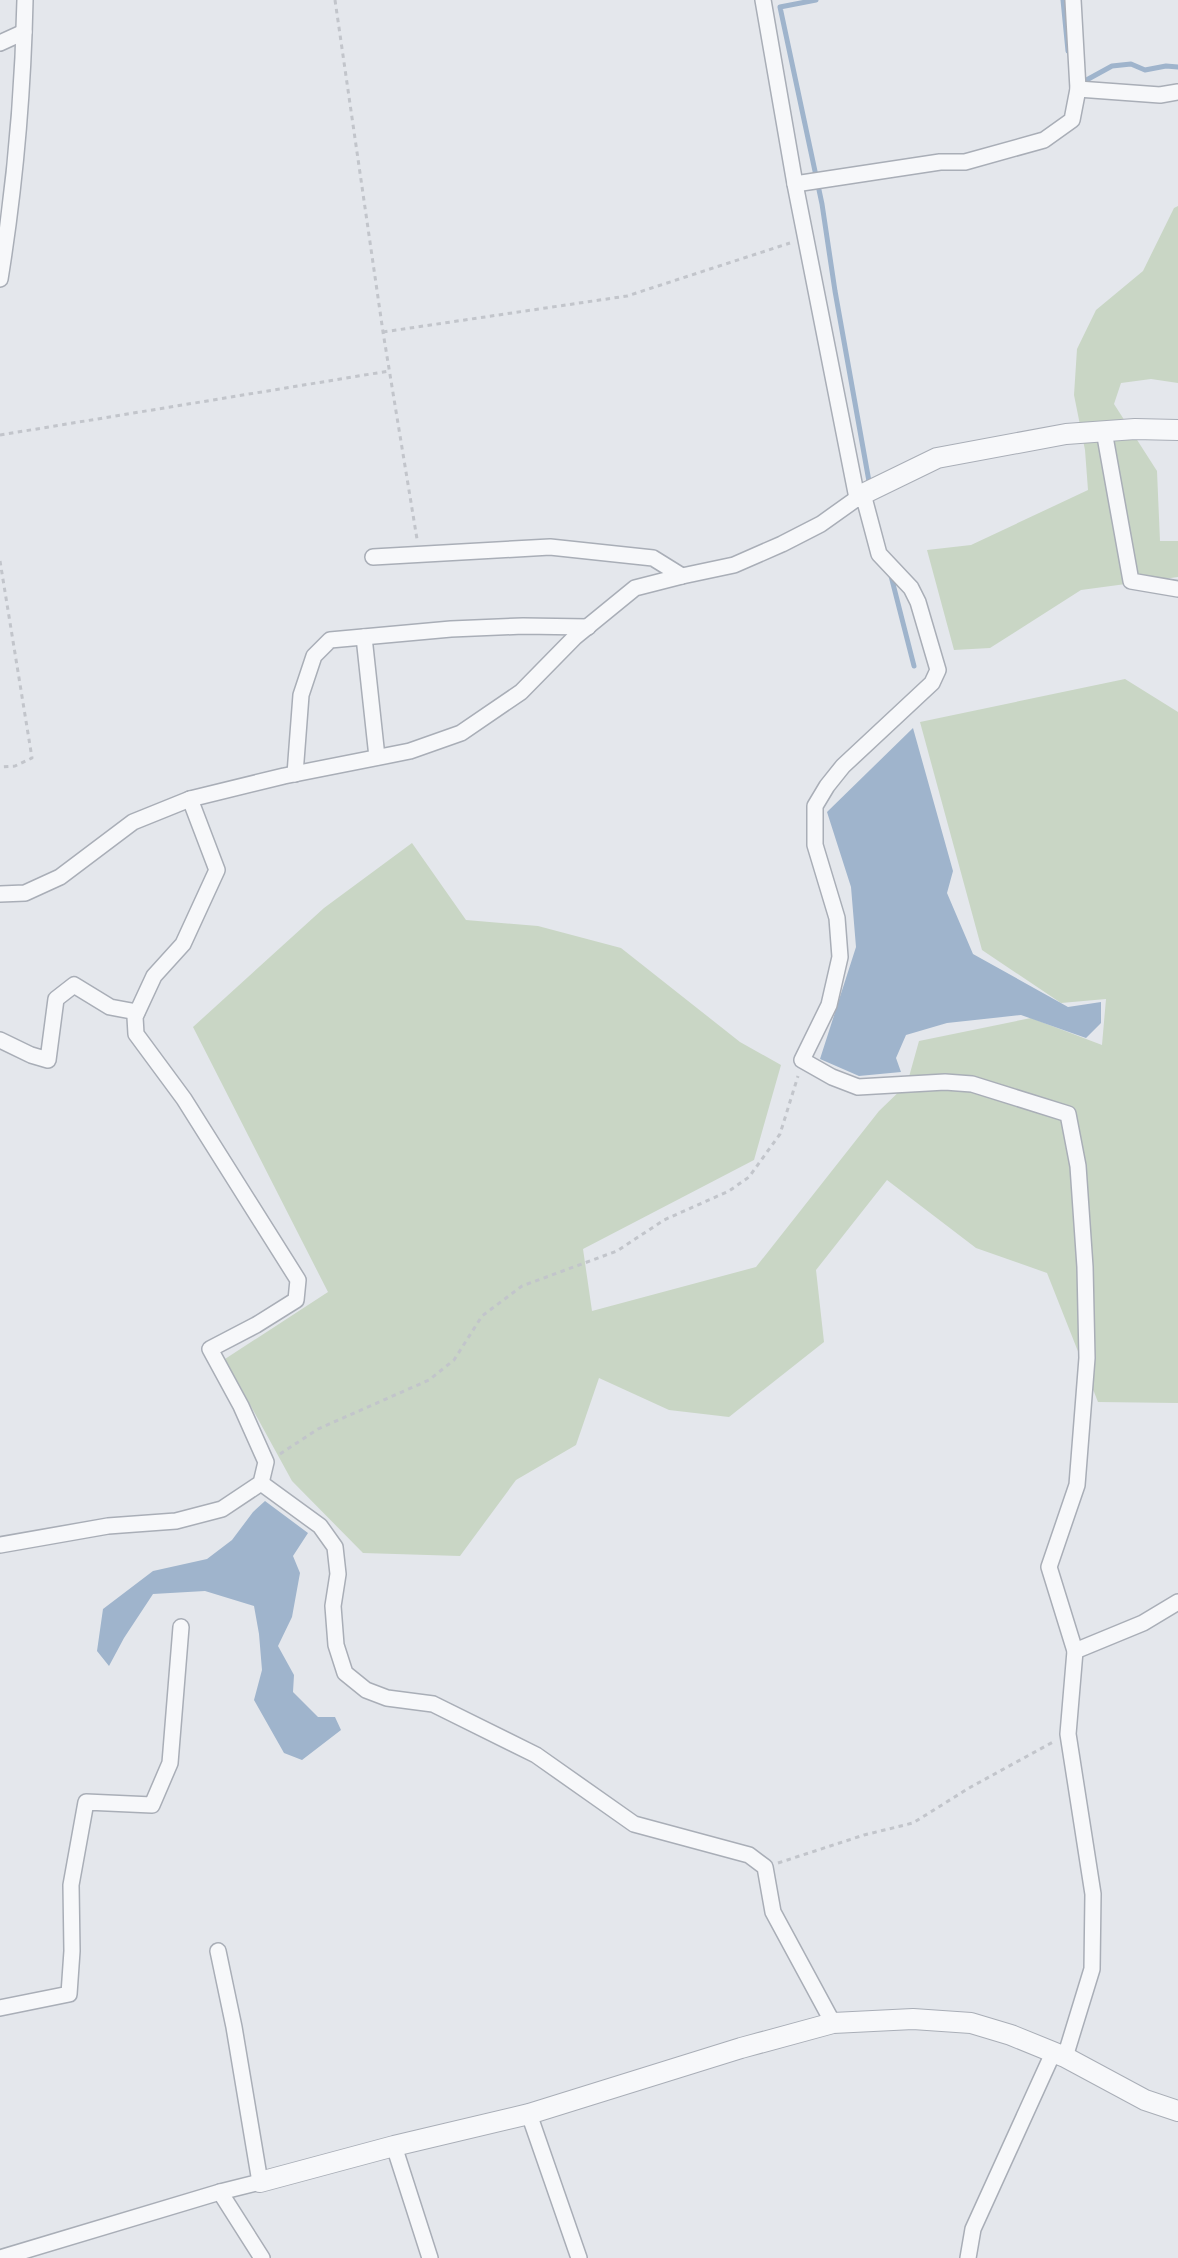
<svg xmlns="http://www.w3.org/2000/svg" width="1178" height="2258" font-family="'Archivo Narrow',sans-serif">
  <rect width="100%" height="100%" fill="#e4e7ec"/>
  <g fill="#c9d6c5">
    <polygon points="1178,206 1178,383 1151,379 1121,383 1114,404 1157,471 1160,541 1178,541 1178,577 1081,590 990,648 954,650 927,550 971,545 1088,490 1085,450 1074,395 1077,349 1096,310 1143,271 1174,208"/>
    <polygon points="1125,679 1178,712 1178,1403 1098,1402 1047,1273 976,1248 887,1180 816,1270 824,1342 729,1417 669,1410 599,1378 576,1445 516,1480 460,1556 363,1553 292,1481 225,1359 328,1292 193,1027 324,908 412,843 466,920 538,926 621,948 740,1042 781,1065 754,1160 583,1249 592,1311 756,1267 879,1111 907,1084 919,1041 1031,1018 1102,1045 1106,999 1061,1003 982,950 920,722"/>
  </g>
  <g fill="#9fb4cc">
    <polygon points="913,728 953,871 947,893 973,954 1068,1007 1101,1002 1101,1023 1086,1038 1021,1015 947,1023 906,1035 896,1058 901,1072 859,1076 820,1059 856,947 851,887 827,812"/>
    <polygon points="265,1501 308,1533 293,1556 300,1573 292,1617 278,1646 294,1675 293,1692 318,1717 335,1717 341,1730 302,1760 284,1753 254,1700 262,1670 259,1634 254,1606 205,1591 153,1594 124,1638 109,1666 97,1651 103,1609 153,1571 207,1559 232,1540 253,1512"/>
  </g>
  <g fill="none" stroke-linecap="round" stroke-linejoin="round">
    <g stroke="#9fb4cc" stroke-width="5">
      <polyline points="816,0 780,7 822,204 835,291 870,487"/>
      <polyline points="1063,0 1068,51"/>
      <polyline points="1081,83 1112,66 1131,64 1145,70 1166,66 1178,67"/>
      <polyline points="890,572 914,666"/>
    </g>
    <g stroke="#a9aeb7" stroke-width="18">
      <g id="minor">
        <polyline points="763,0 795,184 857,498"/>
        <polyline points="0,43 24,32"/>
        <polyline points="1078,89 1160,95 1178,92"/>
        <polyline points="795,184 940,162 965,162 1044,140 1072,120 1078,89 1073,0"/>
        <path d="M0 279C15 186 23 94 25 0"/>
        <polyline points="1104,431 1131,581 1178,589"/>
        <polyline points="373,557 550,547 653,558 682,576"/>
        <polyline points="364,637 377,757"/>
        <polyline points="295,774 301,695 314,656 330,640 451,629 523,626 588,627"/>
        <polyline points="0,894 25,893 60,877 133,822 190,799 284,776 410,751 461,733 521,692 575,637 635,588 682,576 734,565 782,544 821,524 863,494 879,554 911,588 918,602 938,670 932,683 843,766 827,786 815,806 815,845 837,918 840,957 829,1005 802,1060 832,1077 858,1087 945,1082 972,1084 1068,1114 1078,1166 1085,1267 1087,1358 1077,1485 1049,1567 1075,1651 1068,1734 1093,1894 1092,1969 1065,2057"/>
        <polyline points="0,1040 31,1055 48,1060 56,999 74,985 110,1007 137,1012"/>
        <polyline points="261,1483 320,1526 335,1547 338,1574 333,1606 336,1645 345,1673 366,1690 387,1698 433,1704 536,1755 634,1824 749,1855 765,1867 773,1912 833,2023"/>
        <polyline points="0,1545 108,1526 176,1521 222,1509 261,1483 266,1462 241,1406 210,1349 256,1325 296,1300 298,1280 184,1099 136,1034 135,1017 154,976 183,944 217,870 190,799"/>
        <polyline points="1075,1651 1143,1623 1178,1602"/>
        <polyline points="0,2008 69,1994 72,1951 71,1885 86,1802 152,1805 170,1763 181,1627"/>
        <polyline points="529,2114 579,2258"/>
        <polyline points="394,2146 430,2258"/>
        <polyline points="220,2192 262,2258"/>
        <polyline points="0,2258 220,2192 260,2182 234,2027 218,1951"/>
        <polyline points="968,2258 973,2229 1053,2053"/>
      </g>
    </g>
    <g stroke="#a9aeb7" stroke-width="22">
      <g id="tertiary">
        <polyline points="863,494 937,458 1066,434 1135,429 1178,430"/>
        <polyline points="260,2182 394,2146 529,2114 741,2048 833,2023 913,2019 971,2023 1011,2035 1065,2057 1145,2100 1178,2111"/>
      </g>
    </g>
    <g stroke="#c2c5cb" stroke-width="3" stroke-dasharray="4.5 4.5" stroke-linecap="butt">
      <polyline points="335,0 383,332 417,539"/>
      <polyline points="383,332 627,296 790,243"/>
      <polyline points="0,435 389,371"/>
      <polyline points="0,561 32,758 15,766 0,767"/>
      <polyline points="280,1454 318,1429 429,1380 454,1360 482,1316 522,1286 617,1251 664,1220 729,1191 749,1177 780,1134 798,1076"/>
      <polyline points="778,1863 864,1835 913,1823 969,1788 1053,1742"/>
    </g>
    <use href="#minor" stroke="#f7f8fa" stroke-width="15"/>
    <use href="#tertiary" stroke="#f7f8fa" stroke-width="20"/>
  </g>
</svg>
